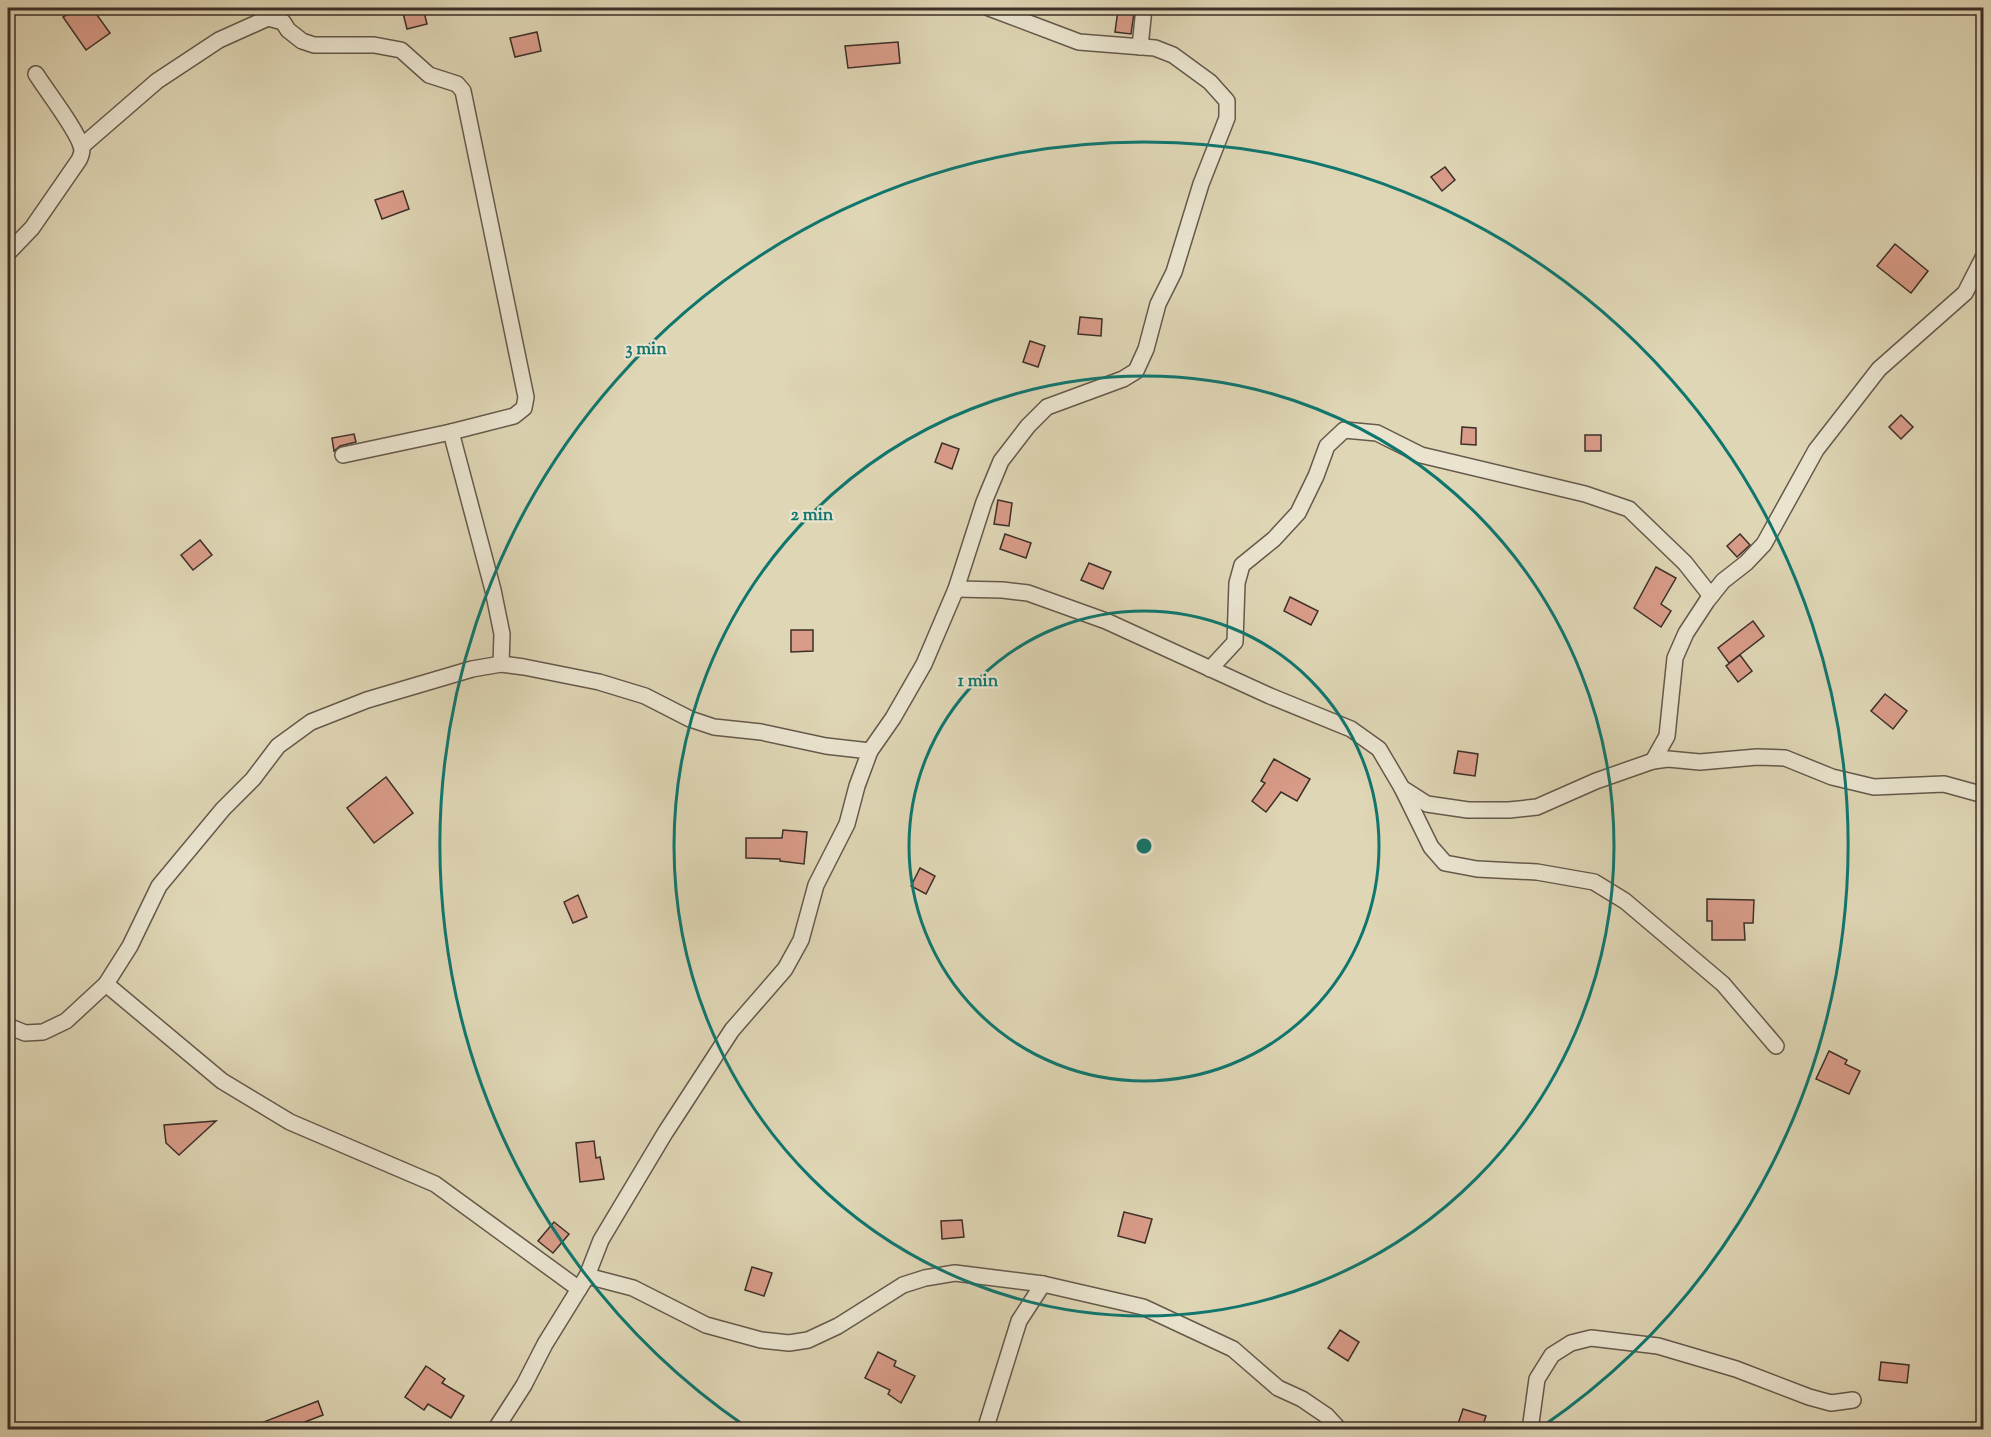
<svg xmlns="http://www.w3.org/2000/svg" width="1991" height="1437" font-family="'Sorts Mill Goudy',serif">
  <rect width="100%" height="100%" fill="#dfd6b5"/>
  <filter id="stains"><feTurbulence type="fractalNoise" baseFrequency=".00333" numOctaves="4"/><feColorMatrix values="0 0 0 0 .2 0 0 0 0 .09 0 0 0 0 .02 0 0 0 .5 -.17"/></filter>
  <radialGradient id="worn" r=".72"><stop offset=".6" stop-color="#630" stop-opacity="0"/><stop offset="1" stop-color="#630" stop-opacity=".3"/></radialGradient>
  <g fill="#d99c89" stroke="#3c2f28" stroke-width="1.5">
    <polygon points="77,8 92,8 110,33 86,50 63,17"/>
    <polygon points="423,8 427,24 407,29 403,13"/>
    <polygon points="1118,10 1134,13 1131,34 1115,32"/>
    <polygon points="537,32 541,51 515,57 510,38"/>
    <polygon points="898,42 900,63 848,68 845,46"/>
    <polygon points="1445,167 1455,180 1442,191 1431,177"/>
    <polygon points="403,191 409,209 382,219 375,200"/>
    <polygon points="1895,244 1928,271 1911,293 1877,266"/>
    <polygon points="1080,317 1102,319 1101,336 1078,334"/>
    <polygon points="1030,341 1045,346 1038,367 1023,362"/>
    <polygon points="1901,415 1913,427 1901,439 1889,427"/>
    <polygon points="1462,427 1476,428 1476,445 1461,444"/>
    <polygon points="354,434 356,442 340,446 334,451 332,438"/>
    <rect x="1585" y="435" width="16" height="16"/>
    <polygon points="942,443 959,449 952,469 935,462"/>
    <polygon points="998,500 1012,503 1009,526 994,524"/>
    <polygon points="1005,534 1031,543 1026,558 1000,549"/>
    <polygon points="1740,534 1750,545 1737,557 1727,546"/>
    <polygon points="200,540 212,555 193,570 181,555"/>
    <polygon points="1089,563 1111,572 1103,589 1081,580"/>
    <polygon points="1656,567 1676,578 1661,604 1671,611 1661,627 1634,608"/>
    <polygon points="1290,597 1318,611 1311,625 1284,611"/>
    <polygon points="1753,621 1764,636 1729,663 1718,648"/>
    <polygon points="791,630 813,630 813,651 791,652"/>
    <polygon points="1740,655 1752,671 1738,682 1726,666"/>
    <polygon points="1885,694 1907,711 1893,729 1871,711"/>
    <polygon points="1458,751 1478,754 1475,776 1454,773"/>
    <polygon points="1274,759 1310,779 1297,801 1281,792 1266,812 1252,801 1265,783 1261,781"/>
    <polygon points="386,777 413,813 374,843 347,808"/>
    <polygon points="783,830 807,832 804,864 780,861 780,859 746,858 746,838 782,838"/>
    <polygon points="920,868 935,876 926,894 911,886"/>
    <polygon points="578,895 587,917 573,923 564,902"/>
    <polygon points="1707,899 1754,900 1753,923 1744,923 1745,940 1712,940 1712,921 1707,921"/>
    <polygon points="1829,1051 1847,1060 1845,1064 1860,1071 1849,1094 1816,1079"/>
    <polygon points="216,1121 179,1155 166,1143 164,1125"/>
    <polygon points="594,1141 596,1158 600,1157 604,1179 580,1182 576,1143"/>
    <polygon points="1124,1212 1152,1219 1145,1243 1118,1236"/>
    <polygon points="962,1220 964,1237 942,1239 941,1221"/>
    <polygon points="554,1222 569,1234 553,1253 538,1241"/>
    <polygon points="752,1267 772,1273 764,1296 745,1290"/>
    <polygon points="1340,1330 1359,1342 1348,1361 1328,1348"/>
    <polygon points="878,1352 896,1361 894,1366 915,1376 901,1403 888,1394 890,1390 865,1378"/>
    <polygon points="1881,1362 1909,1365 1907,1383 1879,1380"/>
    <polygon points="426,1366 445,1379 442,1383 464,1396 451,1418 428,1404 424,1410 405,1397"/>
    <polygon points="318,1401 323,1415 302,1423 304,1430 243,1430"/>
    <polygon points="1463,1409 1486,1416 1481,1430 1458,1424"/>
  </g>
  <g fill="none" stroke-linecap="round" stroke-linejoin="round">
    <g stroke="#65594b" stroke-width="18">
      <g id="minor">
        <polyline points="1140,47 1144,8"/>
        <polyline points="82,146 157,81 219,40 268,18 283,22 288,30 302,41 314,45 374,45 401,50 429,75 457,84 463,91 526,397 524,408 514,416 451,432 343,455"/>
        <path d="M8 253 32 228 79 160C81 156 83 150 81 146 77 130 46 90 36 74"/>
        <polyline points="451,432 493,590 502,634 501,664"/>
        <polyline points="956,589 1002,590 1028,593 1106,621 1270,696 1351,729 1379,749 1402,788 1427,804 1468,810 1509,810 1537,807 1596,781 1653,761 1668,759 1700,762 1757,757 1785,758 1832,777 1874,787 1944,784 1984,795"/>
        <polyline points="1210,669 1235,642 1237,583 1242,565 1274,539 1298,513 1316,476 1327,446 1344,430 1377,433 1421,455 1585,494 1629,509 1685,563 1711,596"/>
        <polyline points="1653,761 1667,736 1675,658 1686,633 1707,601 1723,581 1746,563 1764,544 1816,450 1879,369 1965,293 1984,256"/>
        <polyline points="1402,788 1431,847 1445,863 1477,869 1537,872 1594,882 1625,901 1723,984 1776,1046"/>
        <polyline points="106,984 222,1081 290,1122 435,1184 579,1289"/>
        <polyline points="8,1026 25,1033 43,1032 66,1021 106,984 130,946 159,886 223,809 253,779 278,746 311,722 367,700 472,669 501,664 524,667 599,682 645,696 690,719 714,727 761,732 826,746 870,751"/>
        <polyline points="587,1276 633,1288 706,1325 761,1340 789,1343 808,1340 838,1326 903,1285 925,1278 955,1273 1043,1284 1143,1307 1233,1349 1278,1388 1302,1399 1327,1416 1340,1430"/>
        <polyline points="495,1430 524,1385 545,1344 587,1276 601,1240 665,1133 732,1030 785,969 801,940 816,885 847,824 857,786 870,751 893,718 924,664 956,589 984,502 1001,461 1028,426 1047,407 1123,379 1136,371 1146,349 1158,304 1174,272 1201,184 1227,118 1227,101 1210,82 1173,55 1155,48 1079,42 989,8"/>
        <polyline points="985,1430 1019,1321 1043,1284"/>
        <polyline points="1530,1430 1537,1379 1552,1355 1571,1343 1591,1338 1658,1346 1736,1369 1809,1397 1831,1403 1853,1400"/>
      </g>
    </g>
    <use href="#minor" stroke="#eae4cf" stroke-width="15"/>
  </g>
  <g fill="none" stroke="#0f766e" stroke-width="3">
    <circle cx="1144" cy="846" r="235"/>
    <circle cx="1144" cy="846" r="470"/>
    <path d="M745 1426A704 704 0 1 1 1543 1426"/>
  </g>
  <circle cx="1144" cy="846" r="9" fill="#0f766e" stroke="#eae4cf" stroke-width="3"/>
  <g font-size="18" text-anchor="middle" font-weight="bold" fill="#0f766e" stroke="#eae4cf" stroke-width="4.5" stroke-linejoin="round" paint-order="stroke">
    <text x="646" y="354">3 min</text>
    <text x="812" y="520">2 min</text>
    <text x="978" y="686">1 min</text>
  </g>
  <rect width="1991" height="1437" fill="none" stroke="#dfd6b5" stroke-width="30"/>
  <rect x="9" y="9" width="1973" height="1419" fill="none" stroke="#3c2f28" stroke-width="3"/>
  <rect x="15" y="15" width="1961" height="1407" fill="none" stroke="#3c2f28" stroke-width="1.5"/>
  <rect width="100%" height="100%" filter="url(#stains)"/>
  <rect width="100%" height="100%" fill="url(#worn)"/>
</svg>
